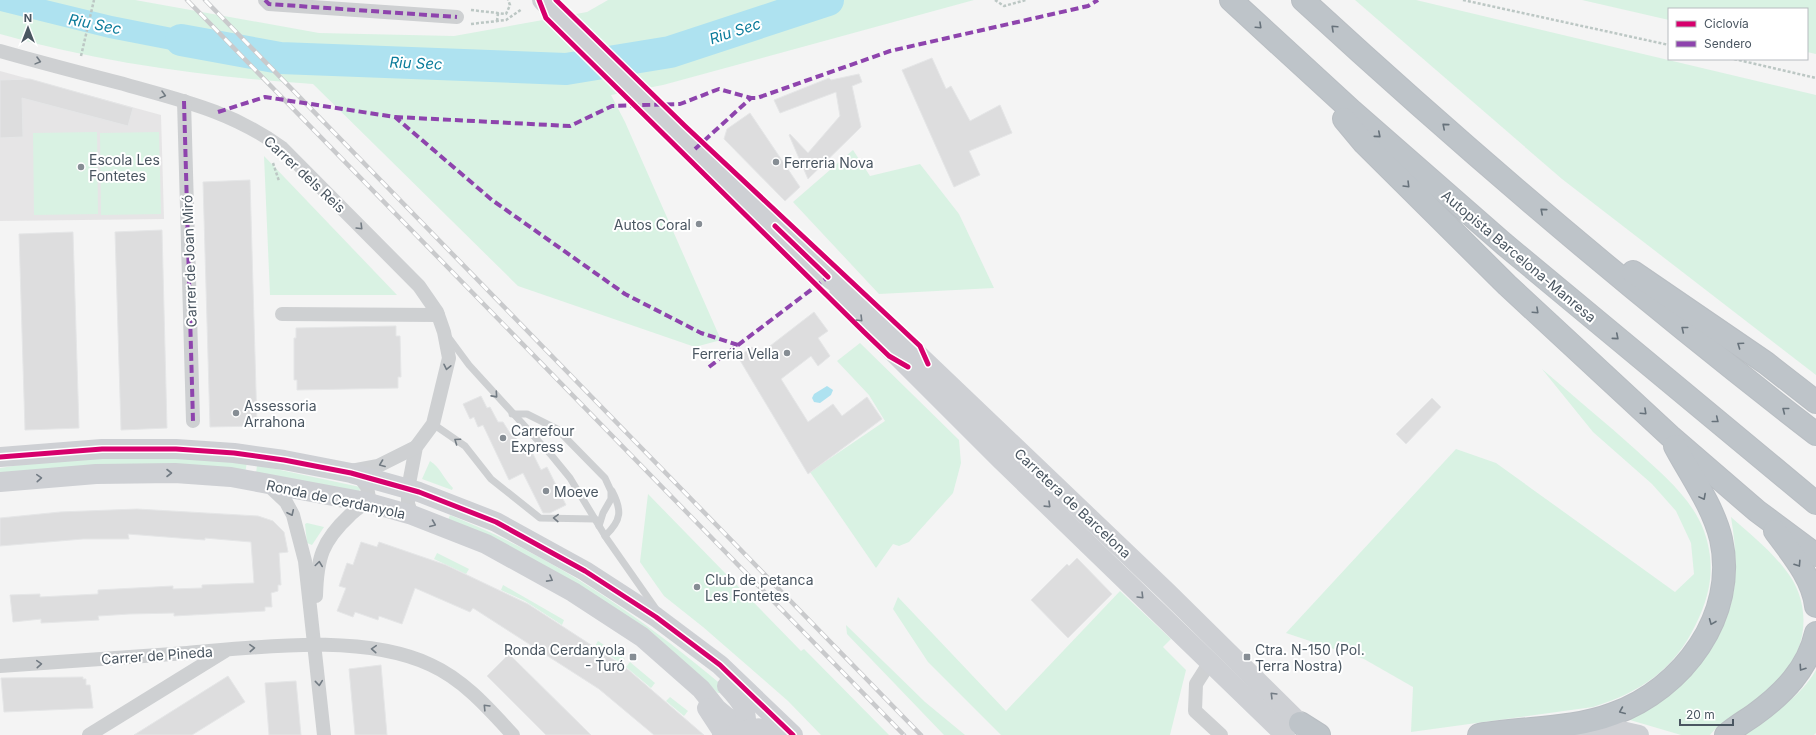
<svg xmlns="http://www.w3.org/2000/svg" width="1816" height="735" font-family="Inter,sans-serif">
  <rect width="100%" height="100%" fill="#f4f4f4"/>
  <polygon fill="#e6e5e6" points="0,71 161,115 164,219 0,221"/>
  <g fill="#d9f2e3">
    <path d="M0 0H135L319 33 454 36 587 12 608 0H974L663 85 611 95 625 122 721 340 695 347 518 286 313 84C208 77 102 63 0 34Z"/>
    <polygon points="1355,0 1416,0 1816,95 1816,375 1562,179"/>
    <polygon points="1582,0 1816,0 1816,54 1807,52 1807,9 1669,9 1669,20"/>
    <polygon points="97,132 98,214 34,215 33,133"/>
    <polygon points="159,132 161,214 101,215 100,133"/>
    <polygon points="853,150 870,176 920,164 959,214 994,288 879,294 793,202"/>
    <polygon points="264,156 397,295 270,295"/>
    <polygon points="860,343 959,440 961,463 953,493 909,542 899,546 893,544 876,568 810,472 885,421 869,395 837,361"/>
    <path d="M1542 369C1573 396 1605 422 1636 450 1661 473 1692 498 1704 531 1716 565 1711 593 1696 624 1674 670 1641 692 1593 707L1411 732 1413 687 1364 659 1286 633 1456 449 1496 463 1675 592 1694 574 1691 543 1676 511 1652 484 1593 432Z"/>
    <polygon points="99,457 167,457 247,462 245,474 0,476 0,468 45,461"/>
    <path d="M430 461C441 468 443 478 453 488L452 490 422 479Z"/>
    <polygon points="257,465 360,487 361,489 356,494 256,474"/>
    <polygon points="648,494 801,651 804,649 889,735 821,735 788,701 703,627 664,596 640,562"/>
    <path d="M450 515C554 557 638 614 723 686L721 693H718L689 668 447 523Z"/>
    <path d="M1731 517C1749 533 1769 549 1784 568 1811 600 1810 645 1781 677 1763 697 1739 712 1716 728L1710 735H1681L1630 720 1629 718C1682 696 1725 646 1734 589 1737 564 1735 541 1731 517Z"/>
    <polygon points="307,523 324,527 312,545 307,543 305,524"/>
    <polygon points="437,553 469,569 466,574 434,559"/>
    <polygon points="503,585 564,620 562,625 525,601 501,590"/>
    <polygon points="1120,591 1171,639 1163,647 1186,670 1170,735 1001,735 928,662 893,609 898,597 1006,711"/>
    <polygon points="846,625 925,702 965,735 944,735 847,634"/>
    <polygon points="598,641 625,659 622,664 595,646"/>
    <polygon points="630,662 655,683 651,688 626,667"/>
    <path d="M1816 670V733L1814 735H1740C1767 717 1799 700 1816 670Z"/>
    <polygon points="670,697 688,711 684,716 666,701"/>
  </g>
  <g fill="#aee2f0">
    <polygon points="0,0 46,0 112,16 213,36 238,63 109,38 0,11"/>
    <polygon points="827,386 833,390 831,395 820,403 814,402 812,398 814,394"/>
  </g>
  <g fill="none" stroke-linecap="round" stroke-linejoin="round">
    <polyline stroke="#aee2f0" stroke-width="32" points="181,40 280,58 566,69 670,52 828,0"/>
  </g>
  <g fill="#ddddde" stroke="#e5e6e7">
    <polygon points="932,58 946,89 951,86 970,121 1000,105 1012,133 969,151 980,175 954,187 902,70"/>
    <polygon points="859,74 862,82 852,86 861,127 808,179 789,135 790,134 808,153 840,116 836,92 780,113 774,100 829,78 831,80"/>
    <polygon points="30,79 133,108 128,126 22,98 23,137 0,138 0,80"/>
    <polygon points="750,113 800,187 785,201 724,139 727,129"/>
    <polygon points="250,180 257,426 210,427 203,182"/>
    <polygon points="162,230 167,428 121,430 115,232"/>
    <polygon points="73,232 79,428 25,430 19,234"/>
    <polygon points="814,312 828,331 818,338 830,356 818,366 811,356 781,379 808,422 833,404 842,416 867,397 882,419 808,474 738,357 752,347 757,356"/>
    <polygon points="396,326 396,336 400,336 401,377 398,377 398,388 297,390 297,380 294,380 294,338 296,338 296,328"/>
    <polygon points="481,396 487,408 490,407 498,422 503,422 510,433 514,433 519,445 523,443 525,448 529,446 541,470 547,467 566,505 550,513 543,513 523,473 509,480 483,425 478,427 474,417 470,419 463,404"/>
    <polygon points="1432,398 1441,407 1406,444 1396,434"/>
    <polygon points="137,509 258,516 273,521 284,532 288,552 279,553 281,585 278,585 278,591 271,593 272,607 265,607 265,611 174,616 174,613 129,614 98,616 99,620 41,623 41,619 13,622 10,595 40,594 40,597 98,594 98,590 173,586 173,589 202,588 202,585 254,583 251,542 205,538 205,540 128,534 129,539 83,539 0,546 0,518 60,512"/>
    <polygon points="361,542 377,547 379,542 446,565 528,604 625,667 704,735 654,735 599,689 473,608 470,612 415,588 402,624 379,616 378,620 355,612 353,617 337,611 346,588 339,586 347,563 353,565"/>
    <polygon points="1077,558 1112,594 1068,638 1031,600 1067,564 1069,566"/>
    <polygon points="509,654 591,735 546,735 487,676"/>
    <polygon points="381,665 387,735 355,735 349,669"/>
    <polygon points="228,676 245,702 192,735 134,735"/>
    <polygon points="83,677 83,679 86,679 86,685 90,685 93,708 4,712 1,678"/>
    <polygon points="296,681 301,735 269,735 265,683"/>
  </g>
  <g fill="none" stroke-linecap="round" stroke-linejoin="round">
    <g stroke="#b9bec3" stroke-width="24">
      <g id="highway">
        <polyline points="1231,0 1352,111 1504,244 1816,503"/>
        <path d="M1303 0C1468 152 1639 297 1816 434"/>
        <polyline points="1344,119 1364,143 1507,285 1670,436 1757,511 1816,555"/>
        <polyline points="1633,272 1766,363 1816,402"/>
        <path d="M1775 531C1791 553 1813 578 1816 606"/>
        <polyline points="1300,723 1319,735"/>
        <path d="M1479 735C1523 727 1571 730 1613 714 1683 689 1738 615 1721 539 1713 506 1691 476 1675 446"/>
        <path d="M1726 735C1735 727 1744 722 1754 715 1783 694 1808 669 1816 633"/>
      </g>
    </g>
    <g stroke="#bcc7c4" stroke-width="2.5" stroke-dasharray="3 2" stroke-linecap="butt">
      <polyline points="995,0 1004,6 1026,0"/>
      <polyline points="1463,0 1669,45"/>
      <polyline points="471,10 506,14 510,5 508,0"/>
      <polyline points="497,21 498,13"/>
      <polyline points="471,24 506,20 522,9"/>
      <polyline points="81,56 94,0"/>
      <polyline points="1734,59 1816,78"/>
      <polyline points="273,163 279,181"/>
    </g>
    <g stroke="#ced0d2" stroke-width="7">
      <polyline points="449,338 469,365 552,456 570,478 607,539 656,609"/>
      <polyline points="512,414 527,414 557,429 605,478 611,491 611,499 603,513 599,526"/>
      <polyline points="433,424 465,446 491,479 540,518 595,519"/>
      <path d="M605 536C622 520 622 510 612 491"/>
    </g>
    <g stroke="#ced0d2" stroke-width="14">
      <polyline points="265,0 269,4 457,17"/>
      <path d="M0 51C42 63 85 74 127 85 184 101 233 112 282 148L419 286 437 312 444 332 449 358 433 424 416 447 408 489V504L412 515"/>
      <polyline points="184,101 193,421"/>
      <polyline points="282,314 438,315"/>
      <polyline points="351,471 378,466 416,447"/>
      <polyline points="267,484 286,502 293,515 305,561 324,735"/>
      <path d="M316 596C317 558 322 541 350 515 356 509 364 505 369 498L367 487 359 476"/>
      <polyline points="1210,662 1196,684 1195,711 1221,735"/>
      <path d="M0 666C62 662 124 657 187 653 260 647 363 633 431 665 464 680 489 709 513 735"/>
      <polyline points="89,735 225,651"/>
    </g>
    <g stroke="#ced0d4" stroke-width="20">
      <polyline points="542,0 828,277 856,297 883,321 1167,592 1311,734"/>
      <polyline points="839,294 847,306 1000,459 1285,735"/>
      <polyline points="0,457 102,449 176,449 234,453 284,460 351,473 419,492 496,522 585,571 656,617 720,665 793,735"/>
      <polyline points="0,482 96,474 175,473 231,477 366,502 412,515 486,544 573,592 642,637 701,689 717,709 748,735"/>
      <path d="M727 686C743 703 748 710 746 734"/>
      <polyline points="707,708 722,731 722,735"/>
      <polyline points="1576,727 1617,730 1639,735"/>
      <path d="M736 733C749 729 765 724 776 735"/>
    </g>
    <use href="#highway" stroke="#bec4c9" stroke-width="22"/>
    <g stroke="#c9cacc" stroke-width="4.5">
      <g id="rail">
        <polyline points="187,0 904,735"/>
        <polyline points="205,0 921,735"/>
      </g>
    </g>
    <use href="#rail" stroke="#fff" stroke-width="3" stroke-dasharray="9" stroke-linecap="butt"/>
    <g stroke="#8e44ad" stroke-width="4" stroke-dasharray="8 4" stroke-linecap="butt">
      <polyline points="265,0 269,4 457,17"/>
      <polyline points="184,101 193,421"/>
      <polyline points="218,112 265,97 395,117 492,200 625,294 701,333 738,345"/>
      <polyline points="395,117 570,126 612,106 680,104 719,89 751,98"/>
      <polyline points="695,149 751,98 757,98 890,51 1088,6 1098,0"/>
      <polyline points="709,367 828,277"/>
    </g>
    <g stroke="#fff" stroke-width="8">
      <g id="cycleway">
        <polyline points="539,0 546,18 864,332 889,356 908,367"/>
        <polyline points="556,0 685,126 920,346 928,364"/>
        <polyline points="775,226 828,277"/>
        <polyline points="0,457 102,449 176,449 234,453 284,460 351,473 419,492 496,522 585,571 656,617 720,665 793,735"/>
      </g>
    </g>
    <use href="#cycleway" stroke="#d6006c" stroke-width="5"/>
  </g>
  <defs><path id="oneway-chevron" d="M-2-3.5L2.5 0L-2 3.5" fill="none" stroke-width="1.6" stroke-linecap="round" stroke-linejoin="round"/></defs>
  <g stroke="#67727b">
    <use href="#oneway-chevron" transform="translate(1259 26) rotate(43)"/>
    <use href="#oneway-chevron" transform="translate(1334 28) rotate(-137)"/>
    <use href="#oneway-chevron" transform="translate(1445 126) rotate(-139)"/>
    <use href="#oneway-chevron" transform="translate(1378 135) rotate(41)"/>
    <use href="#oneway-chevron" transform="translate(1407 185) rotate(45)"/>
    <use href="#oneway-chevron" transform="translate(1543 211) rotate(-139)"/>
    <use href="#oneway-chevron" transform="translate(1536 311) rotate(43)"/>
    <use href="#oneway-chevron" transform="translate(1684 329) rotate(-141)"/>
    <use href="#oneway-chevron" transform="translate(1616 337) rotate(40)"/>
    <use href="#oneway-chevron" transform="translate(1740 345) rotate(-145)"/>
    <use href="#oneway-chevron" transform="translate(1785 410) rotate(-142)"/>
    <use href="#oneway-chevron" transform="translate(1644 412) rotate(43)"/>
    <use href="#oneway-chevron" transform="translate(1716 420) rotate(39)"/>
    <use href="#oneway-chevron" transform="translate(1703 497) rotate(62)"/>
    <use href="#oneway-chevron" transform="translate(1798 564) rotate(57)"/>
    <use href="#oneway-chevron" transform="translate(1712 622) rotate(112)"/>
    <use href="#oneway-chevron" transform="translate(1802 668) rotate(124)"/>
    <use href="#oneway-chevron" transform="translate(1622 711) rotate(157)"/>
  </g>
  <g stroke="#727b83">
    <use href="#oneway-chevron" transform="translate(38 61) rotate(15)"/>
    <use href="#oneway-chevron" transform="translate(163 95) rotate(15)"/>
    <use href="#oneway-chevron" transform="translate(360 227) rotate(45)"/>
    <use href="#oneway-chevron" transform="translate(447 367) rotate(102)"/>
    <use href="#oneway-chevron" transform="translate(495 395) rotate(48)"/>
    <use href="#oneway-chevron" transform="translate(457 441) rotate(-145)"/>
    <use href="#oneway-chevron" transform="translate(382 464) rotate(159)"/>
    <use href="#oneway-chevron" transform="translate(291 513) rotate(65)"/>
    <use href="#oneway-chevron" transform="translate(556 518) rotate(-178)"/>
    <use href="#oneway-chevron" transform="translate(319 564) rotate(-82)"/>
    <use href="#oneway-chevron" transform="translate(252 648) rotate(-3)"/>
    <use href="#oneway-chevron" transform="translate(374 649) rotate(-176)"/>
    <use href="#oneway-chevron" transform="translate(39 664) rotate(-4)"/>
    <use href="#oneway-chevron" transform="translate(319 683) rotate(84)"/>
    <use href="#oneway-chevron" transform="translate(486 707) rotate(-134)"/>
  </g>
  <g stroke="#727b84">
    <use href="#oneway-chevron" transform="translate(860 319) rotate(45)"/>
    <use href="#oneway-chevron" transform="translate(169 473)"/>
    <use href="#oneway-chevron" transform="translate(39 478) rotate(-4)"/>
    <use href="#oneway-chevron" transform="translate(1048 505) rotate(44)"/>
    <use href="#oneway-chevron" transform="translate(433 524) rotate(22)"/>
    <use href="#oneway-chevron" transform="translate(550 579) rotate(29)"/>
    <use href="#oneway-chevron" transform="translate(1141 596) rotate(45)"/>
    <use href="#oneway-chevron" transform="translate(1273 695) rotate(-135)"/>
  </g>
  <g fill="#868d94" stroke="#fff" stroke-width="1.5">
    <circle cx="776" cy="162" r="4"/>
    <circle cx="81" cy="167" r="4"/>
    <circle cx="699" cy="224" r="4"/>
    <circle cx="787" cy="353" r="4"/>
    <circle cx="236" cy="413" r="4"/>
    <circle cx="503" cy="438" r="4"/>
    <circle cx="546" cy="491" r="4"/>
    <circle cx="697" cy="587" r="4"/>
    <rect x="629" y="653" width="8" height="8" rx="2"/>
    <rect x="1243" y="653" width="8" height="8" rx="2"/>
  </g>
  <g text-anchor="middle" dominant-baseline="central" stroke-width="4" stroke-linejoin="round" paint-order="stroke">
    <g font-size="14" fill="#4a5661" stroke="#fff" text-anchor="start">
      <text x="89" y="159">Escola Les<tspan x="89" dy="16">Fontetes</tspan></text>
      <text x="784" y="162">Ferreria Nova</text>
      <text x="691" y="224" text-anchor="end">Autos Coral</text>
      <text x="779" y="353" text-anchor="end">Ferreria Vella</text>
      <text x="244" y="405">Assessoria<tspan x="244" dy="16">Arrahona</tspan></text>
      <text x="511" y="430">Carrefour<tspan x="511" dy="16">Express</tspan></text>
      <text x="554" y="491">Moeve</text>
      <text x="705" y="579">Club de petanca<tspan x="705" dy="16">Les Fontetes</tspan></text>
      <text x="625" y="649" text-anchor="end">Ronda Cerdanyola<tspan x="625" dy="16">- Turó</tspan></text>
      <text x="1255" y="649">Ctra. N-150 (Pol.<tspan x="1255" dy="16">Terra Nostra)</tspan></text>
    </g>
    <g font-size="14" fill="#4a5661" stroke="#fff">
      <text transform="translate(305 174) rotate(43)">Carrer dels Reis</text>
      <text transform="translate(1519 256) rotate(40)">Autopista Barcelona-Manresa</text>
      <text transform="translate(189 261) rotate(-92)">Carrer de Joan Miró</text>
      <text transform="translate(336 499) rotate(12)">Ronda de Cerdanyola</text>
      <text transform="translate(1073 503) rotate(43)">Carretera de Barcelona</text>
      <text transform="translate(157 655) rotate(-4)">Carrer de Pineda</text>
    </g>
    <g font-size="15" font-style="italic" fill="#0c7c9b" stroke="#fff">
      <text transform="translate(95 24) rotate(11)">Riu Sec</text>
      <text transform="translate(735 31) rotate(-18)">Riu Sec</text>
      <text transform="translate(416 63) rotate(2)">Riu Sec</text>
    </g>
  </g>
  <rect x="1668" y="8" width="140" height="52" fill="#ffffff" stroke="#b7bbc0"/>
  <rect x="1676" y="21" width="20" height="6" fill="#d6006c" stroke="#b7bbc0"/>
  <text x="1704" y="28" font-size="12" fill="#4a5661">Ciclovía</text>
  <rect x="1676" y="41" width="20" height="6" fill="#8e44ad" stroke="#b7bbc0"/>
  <text x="1704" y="48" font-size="12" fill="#4a5661">Sendero</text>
  <g transform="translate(28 28)" stroke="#ffffff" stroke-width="3" paint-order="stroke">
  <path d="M0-3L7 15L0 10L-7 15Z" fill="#4a5661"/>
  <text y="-6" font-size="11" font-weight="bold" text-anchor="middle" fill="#4a5661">N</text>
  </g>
  <path d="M1680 719v6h53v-6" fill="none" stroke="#4a5661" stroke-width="2"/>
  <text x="1686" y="719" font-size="12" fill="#4a5661" stroke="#ffffff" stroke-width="3" paint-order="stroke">20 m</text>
</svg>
